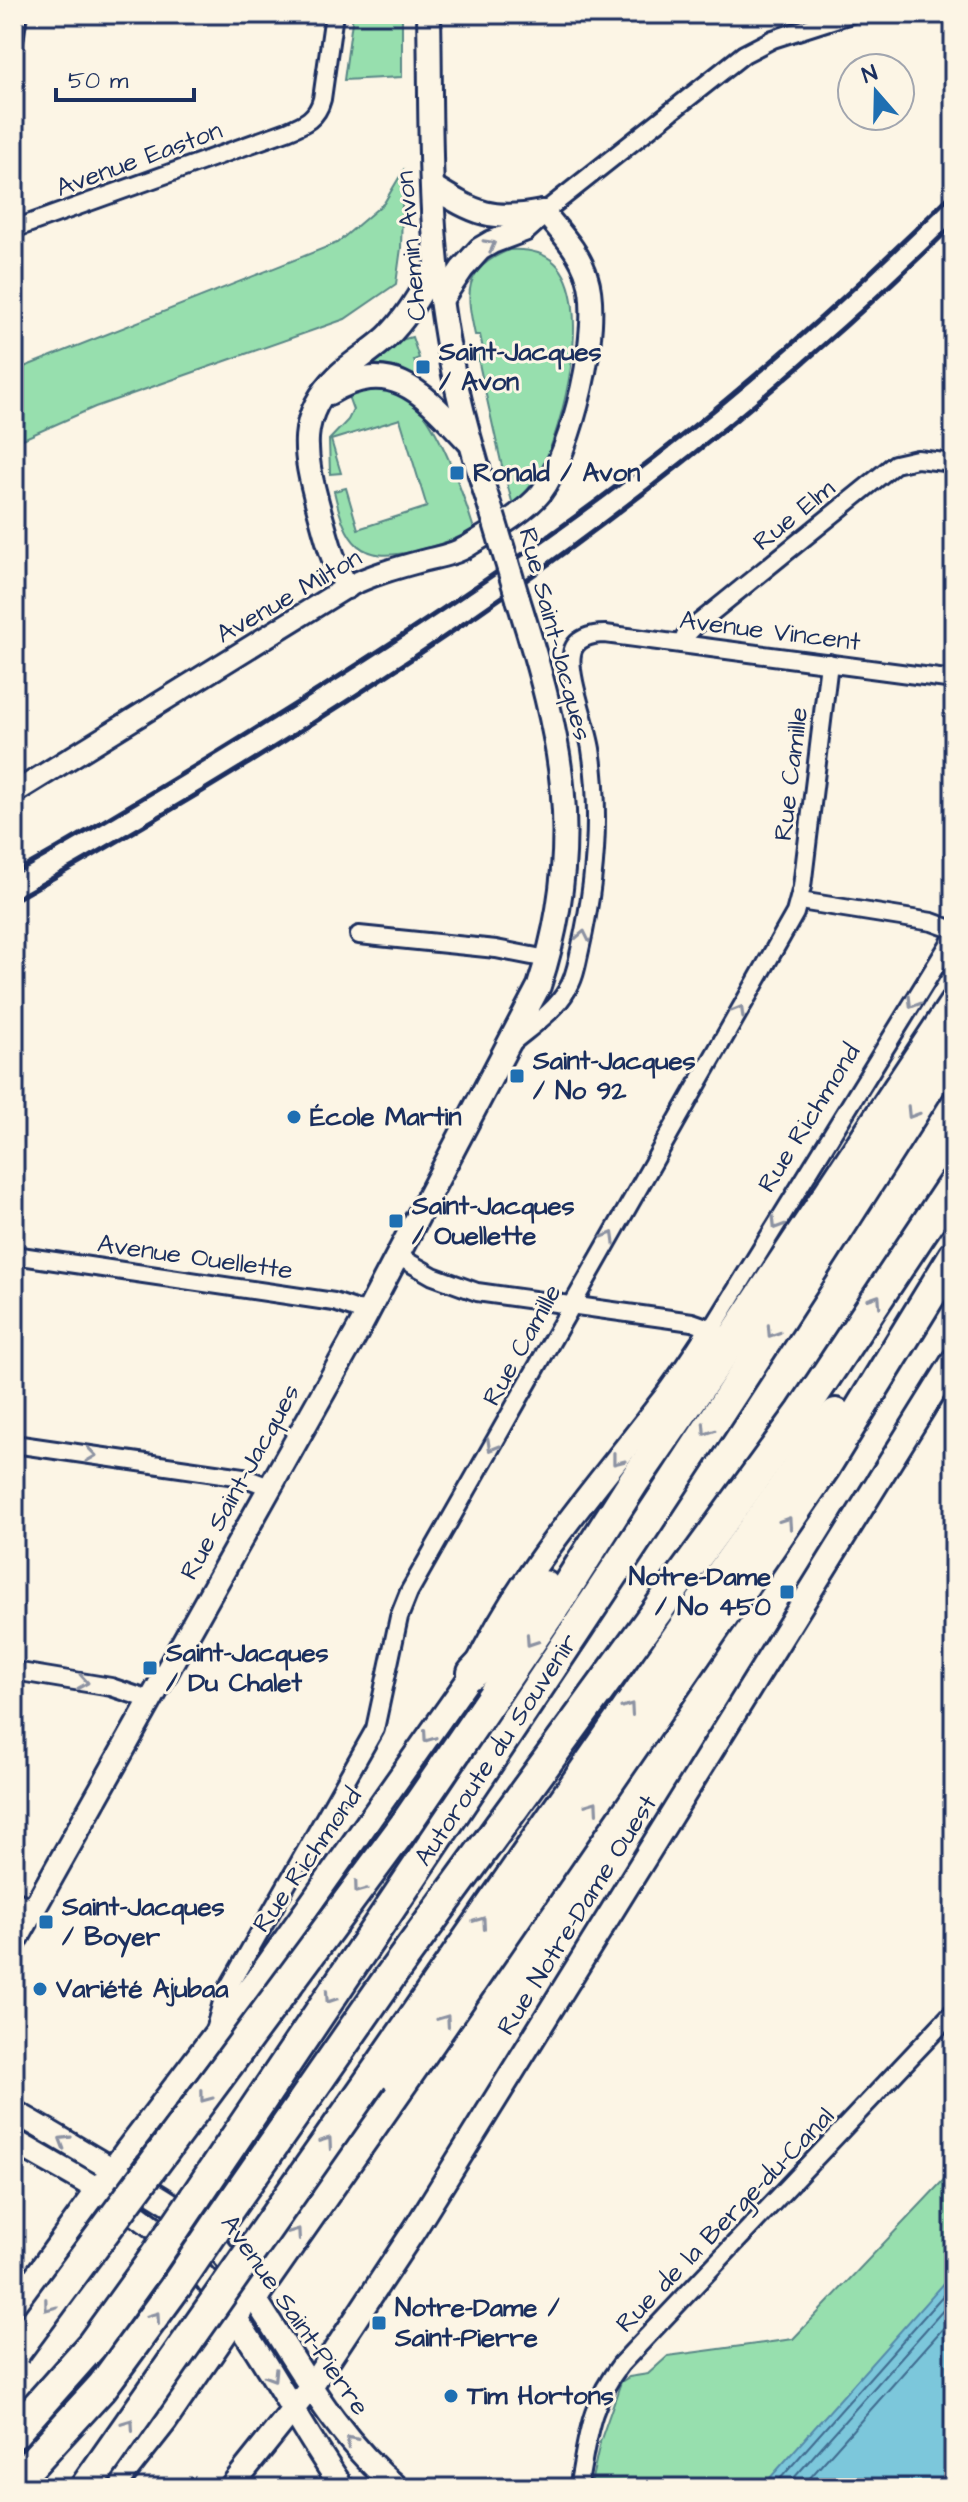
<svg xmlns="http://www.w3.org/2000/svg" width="968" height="2502" font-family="'Architects Daughter',sans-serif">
  <rect width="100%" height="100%" fill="#fcf5e5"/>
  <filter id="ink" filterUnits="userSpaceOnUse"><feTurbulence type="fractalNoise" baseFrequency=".0125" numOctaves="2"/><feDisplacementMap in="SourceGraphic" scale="16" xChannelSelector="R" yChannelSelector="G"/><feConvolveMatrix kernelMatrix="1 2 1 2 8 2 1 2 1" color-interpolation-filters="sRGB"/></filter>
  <g filter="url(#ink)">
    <g fill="#97dfae" stroke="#598786" stroke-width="2">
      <polygon points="353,14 402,14 402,77 344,80"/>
      <polygon points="403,171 401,248 396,284 345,319 95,407 14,443 14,371 337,243 384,203"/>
      <path d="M509 250C525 249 542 251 555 263 595 301 563 429 540 471 533 484 524 495 513 505L501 462 476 350 483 349 480 335H475C466 293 462 269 509 250Z"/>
      <polygon points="412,337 419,358 414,360 417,370 421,369 421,383 386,368 375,367 374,364 401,340"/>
      <path d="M378 387C386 389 396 389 402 393 435 410 463 494 474 529 455 541 436 545 415 551 358 564 346 543 334 491L346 488 358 529 427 507 400 419 331 440 341 473 330 474 329 440 348 420 353 410 348 396Z"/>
      <polygon points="954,2169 954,2488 590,2488 600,2442 621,2382 629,2377 648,2374 668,2356 793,2339"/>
    </g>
    <polygon fill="#7bc7db" stroke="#558aa9" stroke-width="2" points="954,2271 954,2467 936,2488 761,2488"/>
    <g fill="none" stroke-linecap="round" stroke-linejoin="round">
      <g stroke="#416c90" stroke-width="2">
        <polyline points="772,2488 954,2283"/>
        <polyline points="785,2488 954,2298"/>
        <polyline points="801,2488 954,2316"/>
      </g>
      <g stroke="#1b2f5e" stroke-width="22">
        <g id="minor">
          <polyline points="14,42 18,14"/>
          <polyline points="544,212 744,54 773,39 851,14"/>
          <path d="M14 229 287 131C304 124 317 119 322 99L334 14"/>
          <polyline points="682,644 685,636 695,626 895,464 917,459 954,463"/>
          <polyline points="800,901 932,922 954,930"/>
          <polyline points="359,935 496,949 547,959"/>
          <path d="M514 1041C532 1026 556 1010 567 990 575 978 577 963 580 950 595 885 601 815 591 749 587 724 568 676 572 654 574 638 592 634 605 634L954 680"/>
          <polyline points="14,1255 334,1302 367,1313"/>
          <polyline points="396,1255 433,1276 477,1292 692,1322 712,1329 954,936"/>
          <polyline points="14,1444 243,1477 269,1487"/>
          <polyline points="14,1671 111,1687 150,1700"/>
          <polyline points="14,1900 34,1908"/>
          <polyline points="214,2031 224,1995 375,1729 399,1617 409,1592 795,913 802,887 829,663"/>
          <path d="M578 2488C588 2437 588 2407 621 2364L954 2011"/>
        </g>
      </g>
      <g stroke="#1b2f5e" stroke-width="26">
        <path id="tertiary" d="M14 793 347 587C371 575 396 568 422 561 437 557 454 555 468 546 489 533 526 512 541 493 572 452 603 326 587 277 580 252 560 232 544 212"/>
      </g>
      <g stroke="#1b2f5e" stroke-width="28">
        <g id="secondary">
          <path d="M429 14C431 116 428 219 444 320 454 388 472 452 493 516"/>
          <path d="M433 187C475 213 492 222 542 212"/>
          <polyline points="441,300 462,269 480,249 492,242 524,230 544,212"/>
          <path d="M329 393C394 354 426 397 468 441"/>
          <path d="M347 587C332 562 326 534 318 506 304 454 296 416 339 375 354 361 372 351 387 337 408 317 422 290 437 266"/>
          <path d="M14 1944 360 1327 539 986C586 843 562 738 518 599"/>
          <path d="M14 2112C48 2130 80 2151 114 2170 146 2190 183 2207 208 2236 278 2316 314 2420 398 2488"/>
          <path d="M14 2141C69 2174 131 2203 177 2248 246 2315 288 2410 343 2488"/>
          <path d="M14 2306 126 2151 265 1968 473 1673C520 1572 593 1492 660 1404 679 1380 695 1354 712 1329"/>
          <polyline points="113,2488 165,2422 241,2311"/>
          <polyline points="230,2488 310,2388 415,2229 954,1359"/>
        </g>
      </g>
      <g stroke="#1b2f5e" stroke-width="36">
        <g id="motorway">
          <polyline points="473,1673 507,1637 544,1586"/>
          <polyline points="405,1825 558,1601 634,1481 732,1340 954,1005"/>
          <polyline points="372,2078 724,1570 836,1414"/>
          <path id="s1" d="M195 2198C452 1817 709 1436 954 1047"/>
          <polyline points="218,2224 389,1978 802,1412 954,1183"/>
          <polyline points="252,2297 430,2042 824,1468 954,1256"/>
          <polyline points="14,2433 92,2345 151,2263"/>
          <polyline points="14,2483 102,2387 176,2286"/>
        </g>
      </g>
      <use href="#minor" stroke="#fcf5e5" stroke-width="16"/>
      <use href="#tertiary" stroke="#fcf5e5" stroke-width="20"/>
      <use href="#secondary" stroke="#fcf5e5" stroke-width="22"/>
      <use href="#motorway" stroke="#fcf5e5" stroke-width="30"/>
      <g stroke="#1b2f5e" stroke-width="5">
        <path d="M14 873C119 814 222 750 324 686 445 609 563 530 675 441 773 364 865 280 954 192"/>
        <path d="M14 900C352 712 678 496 954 224"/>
      </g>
      <g stroke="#1b2f5e" stroke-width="28" stroke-linecap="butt">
        <polyline id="secondary-bridge" points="493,516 518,599"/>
      </g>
      <g stroke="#1b2f5e" stroke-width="36" stroke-linecap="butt">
        <g id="motorway-bridge">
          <polyline points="151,2263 195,2198"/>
          <polyline points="176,2286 218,2224"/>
          <polyline points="14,2353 405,1825"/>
          <polyline points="85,2488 372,2078"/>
        </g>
      </g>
      <use href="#secondary-bridge" stroke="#fcf5e5" stroke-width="22"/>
      <use href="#motorway-bridge" stroke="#fcf5e5" stroke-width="30"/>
    </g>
    <defs><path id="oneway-chevron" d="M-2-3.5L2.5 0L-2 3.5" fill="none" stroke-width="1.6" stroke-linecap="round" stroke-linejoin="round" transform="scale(2)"/></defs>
    <g stroke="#8c92a2">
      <use href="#oneway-chevron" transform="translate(490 245) rotate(-29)"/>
      <use href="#oneway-chevron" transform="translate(583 936) rotate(-78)"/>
      <use href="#oneway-chevron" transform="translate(913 1003) rotate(121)"/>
      <use href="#oneway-chevron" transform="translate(739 1011) rotate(-60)"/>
      <use href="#oneway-chevron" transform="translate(912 1113) rotate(122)"/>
      <use href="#oneway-chevron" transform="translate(777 1224) rotate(122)"/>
      <use href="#oneway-chevron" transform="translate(610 1237) rotate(-60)"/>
      <use href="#oneway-chevron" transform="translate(876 1300) rotate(-57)"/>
      <use href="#oneway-chevron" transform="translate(772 1332) rotate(123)"/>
      <use href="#oneway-chevron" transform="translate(707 1430) rotate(123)"/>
      <use href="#oneway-chevron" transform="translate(492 1446) rotate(120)"/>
      <use href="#oneway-chevron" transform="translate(91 1455) rotate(8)"/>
      <use href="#oneway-chevron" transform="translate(617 1460) rotate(128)"/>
      <use href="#oneway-chevron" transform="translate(787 1522) rotate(-56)"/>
      <use href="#oneway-chevron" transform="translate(531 1641) rotate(124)"/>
      <use href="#oneway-chevron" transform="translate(83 1682) rotate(9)"/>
      <use href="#oneway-chevron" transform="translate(629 1708) rotate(-55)"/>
      <use href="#oneway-chevron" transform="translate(428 1737) rotate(125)"/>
      <use href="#oneway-chevron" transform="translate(593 1806) rotate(-55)"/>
      <use href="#oneway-chevron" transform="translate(359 1888) rotate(126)"/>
      <use href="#oneway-chevron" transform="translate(481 1922) rotate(-55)"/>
      <use href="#oneway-chevron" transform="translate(330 1998) rotate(124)"/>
      <use href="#oneway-chevron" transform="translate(445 2020) rotate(-55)"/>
      <use href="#oneway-chevron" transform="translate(205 2097) rotate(127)"/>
      <use href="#oneway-chevron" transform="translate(64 2141) rotate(-149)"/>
      <use href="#oneway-chevron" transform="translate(327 2142) rotate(-55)"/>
      <use href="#oneway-chevron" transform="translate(296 2233) rotate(-55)"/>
      <use href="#oneway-chevron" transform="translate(49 2306) rotate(127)"/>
      <use href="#oneway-chevron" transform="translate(155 2317) rotate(-55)"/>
      <use href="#oneway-chevron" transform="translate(272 2376) rotate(58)"/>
      <use href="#oneway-chevron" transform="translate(129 2424) rotate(-55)"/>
      <use href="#oneway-chevron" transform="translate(351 2441) rotate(-131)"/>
    </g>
  </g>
  <g fill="#1f6fb2" stroke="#fcf5e5" stroke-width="3">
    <rect x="415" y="359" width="16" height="16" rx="4"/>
    <rect x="449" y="465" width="16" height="16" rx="4"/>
    <rect x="509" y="1068" width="16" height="16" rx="4"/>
    <circle cx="294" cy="1117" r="8"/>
    <rect x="388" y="1213" width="16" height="16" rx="4"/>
    <rect x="779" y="1584" width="16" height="16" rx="4"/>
    <rect x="142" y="1660" width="16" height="16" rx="4"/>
    <rect x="38" y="1914" width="16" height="16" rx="4"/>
    <circle cx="40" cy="1989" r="8"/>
    <rect x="371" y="2315" width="16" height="16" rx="4"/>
    <circle cx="451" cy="2396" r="8"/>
  </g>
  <g text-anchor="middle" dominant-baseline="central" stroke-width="6" stroke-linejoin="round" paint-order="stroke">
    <g font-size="26" fill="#1b2f5e" stroke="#fcf5e5">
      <text transform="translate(139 159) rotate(-20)">Avenue Easton</text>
      <text transform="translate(411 246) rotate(-95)">Chemin Avon</text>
      <text transform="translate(794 515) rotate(-39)">Rue Elm</text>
      <text transform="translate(289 596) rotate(-30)">Avenue Milton</text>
      <text transform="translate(770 631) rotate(7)">Avenue Vincent</text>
      <text transform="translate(555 634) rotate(75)">Rue Saint-Jacques</text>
      <text transform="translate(791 774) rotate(-83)">Rue Camille</text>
      <text transform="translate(809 1118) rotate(-58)">Rue Richmond</text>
      <text transform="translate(195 1257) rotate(8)">Avenue Ouellette</text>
      <text transform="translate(522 1345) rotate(-61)">Rue Camille</text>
      <text transform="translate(240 1482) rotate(-61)">Rue Saint-Jacques</text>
      <text stroke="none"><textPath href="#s1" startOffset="540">Autoroute du Souvenir</textPath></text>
      <text transform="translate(307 1860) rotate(-55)">Rue Richmond</text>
      <text transform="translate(577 1915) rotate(-58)">Rue Notre-Dame Ouest</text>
      <text transform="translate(725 2220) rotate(-46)">Rue de la Berge-du-Canal</text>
      <text transform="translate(295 2315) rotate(55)">Avenue Saint-Pierre</text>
    </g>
    <g font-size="26" font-weight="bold" fill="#1b2f5e" stroke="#fcf5e5" text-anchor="start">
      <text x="439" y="352">Saint-Jacques<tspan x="439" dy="30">/ Avon</tspan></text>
      <text x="473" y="473">Ronald / Avon</text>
      <text x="533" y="1061">Saint-Jacques<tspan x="533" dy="30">/ No 92</tspan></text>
      <text x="310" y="1117">École Martin</text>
      <text x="412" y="1206">Saint-Jacques<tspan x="412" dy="30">/ Ouellette</tspan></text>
      <text x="771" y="1577" text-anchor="end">Notre-Dame<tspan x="771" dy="30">/ No 450</tspan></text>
      <text x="166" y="1653">Saint-Jacques<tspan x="166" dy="30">/ Du Chalet</tspan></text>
      <text x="62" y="1907">Saint-Jacques<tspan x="62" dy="30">/ Boyer</tspan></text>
      <text x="56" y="1989">Variété Ajubaa</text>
      <text x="395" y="2308">Notre-Dame /<tspan x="395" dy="30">Saint-Pierre</tspan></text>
      <text x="467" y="2396">Tim Hortons</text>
    </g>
  </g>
  <rect width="968" height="2502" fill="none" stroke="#fcf5e5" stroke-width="48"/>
  <rect x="24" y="24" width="920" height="2454" fill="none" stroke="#1b2f5e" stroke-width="3" filter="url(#ink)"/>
  <g transform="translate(876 92) rotate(340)"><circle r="38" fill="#fcf5e5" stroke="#a2a6af" stroke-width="2"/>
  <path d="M0-6L14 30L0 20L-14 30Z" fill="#1f6fb2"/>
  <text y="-12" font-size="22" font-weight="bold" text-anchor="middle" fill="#1b2f5e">N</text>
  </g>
  <path d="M56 88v12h138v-12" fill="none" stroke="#1b2f5e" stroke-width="4"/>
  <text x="68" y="88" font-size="24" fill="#1b2f5e" stroke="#fcf5e5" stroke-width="6" paint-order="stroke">50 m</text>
</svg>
